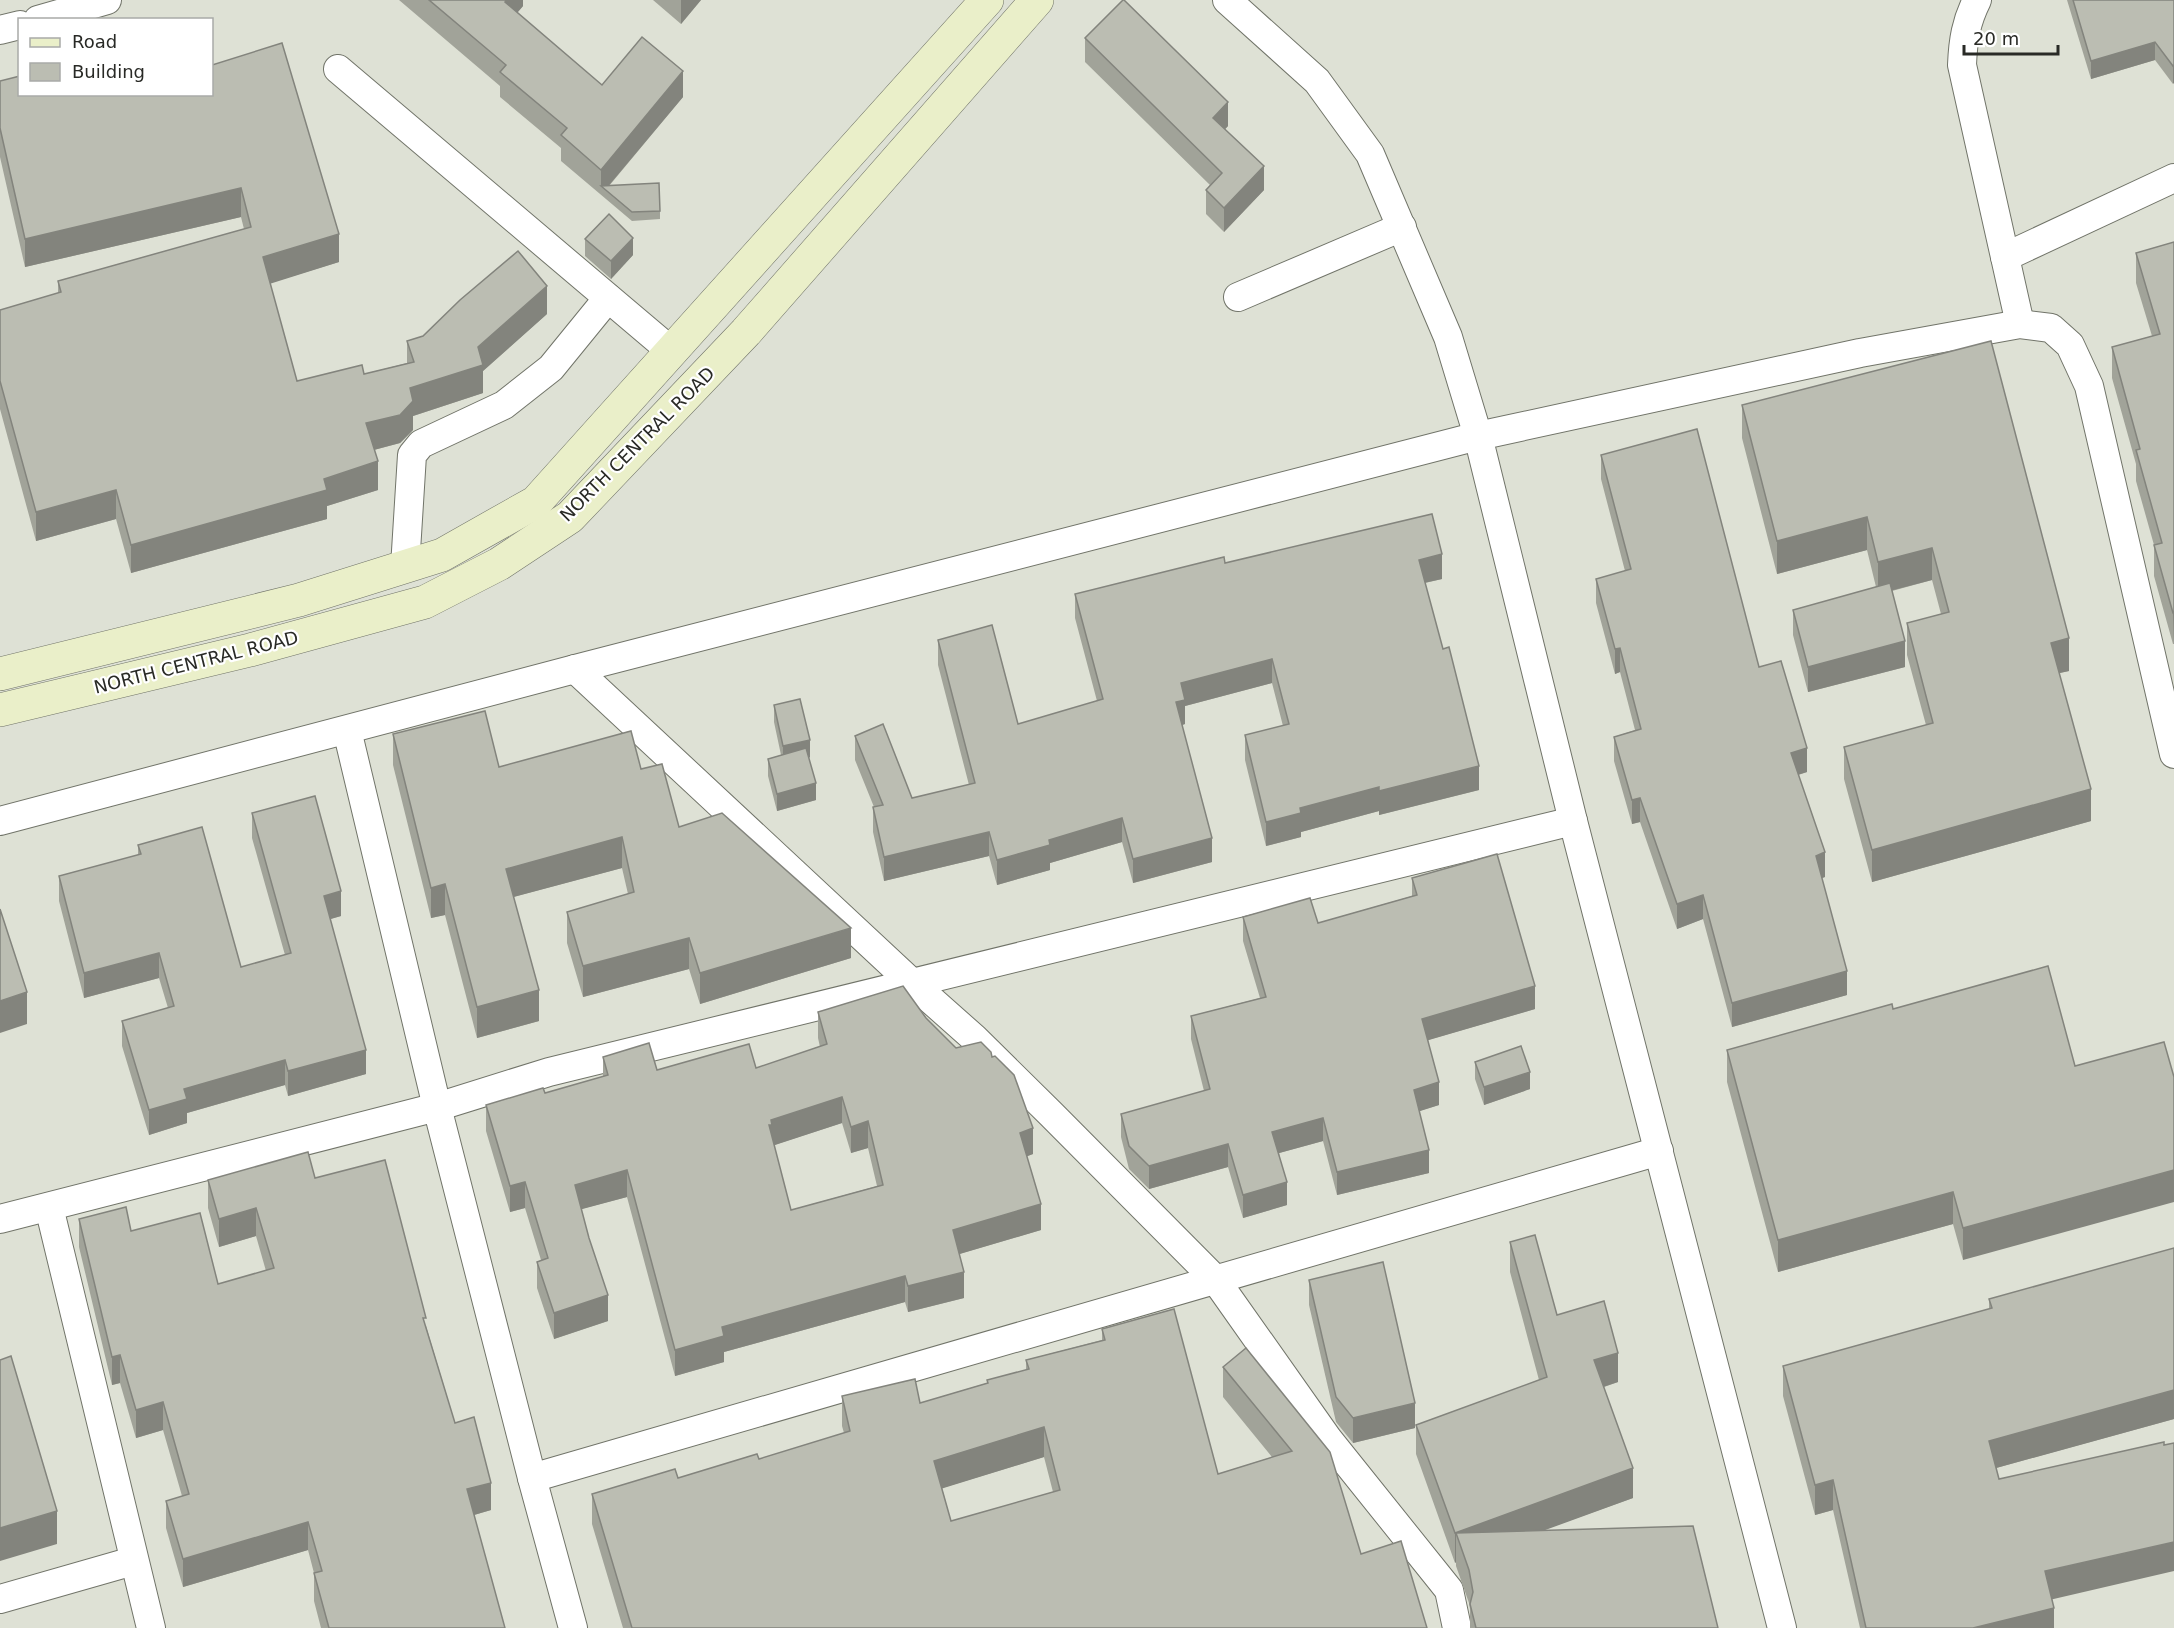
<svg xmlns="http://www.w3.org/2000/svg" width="2174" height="1628" font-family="'DejaVu Sans',sans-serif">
  <rect width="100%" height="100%" fill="#dee1d5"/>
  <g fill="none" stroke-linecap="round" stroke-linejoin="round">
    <g stroke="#717469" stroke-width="30">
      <g id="street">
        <polyline points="1227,0 1317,81 1370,154 1448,337 1478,436 1573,821 1782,1628"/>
        <path d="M1977 0C1966 22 1963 40 1962 65L2020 324"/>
        <polyline points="38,20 107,0"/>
        <polyline points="0,30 20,25"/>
        <polyline points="338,69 671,351"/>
        <polyline points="2005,257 2174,178"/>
        <polyline points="1238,297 1402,227"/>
        <polyline points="405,567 412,455 421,444 504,405 551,368 608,298"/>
        <polyline points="575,669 912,983 974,1038 1051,1114 1215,1279 1328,1439 1449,1590 1457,1628"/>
        <polyline points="347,730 437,1107 549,1072 1573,821"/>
        <polyline points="0,821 575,669 1478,436 1860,353 2020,324 2051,328 2070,345 2089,386 2174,754"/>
        <polyline points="49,1207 151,1628"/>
        <polyline points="0,1219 437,1107 532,1478 1659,1151"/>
        <polyline points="532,1478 573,1628"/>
        <polyline points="0,1599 133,1561"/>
      </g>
    </g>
    <g stroke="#717469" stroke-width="34">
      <g id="secondary">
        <polyline points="0,674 299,600 442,555 536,502 987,0"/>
        <polyline points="0,710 250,650 425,602 499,564 570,517 746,332 1037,0"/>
      </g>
    </g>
    <use href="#street" stroke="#fff" stroke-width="28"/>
    <use href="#secondary" stroke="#eaefc9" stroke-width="33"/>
  </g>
  <g fill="#a1a399" fill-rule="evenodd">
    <polygon points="399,0 523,0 523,6 517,13 602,85 683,97 609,186 660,211 660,219 632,221 561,161 561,148 500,97 500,86"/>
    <polygon points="653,0 701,0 681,24"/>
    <polygon points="2067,0 2174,0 2173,84 2155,60 2091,79"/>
    <polygon points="1085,38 1228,126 1225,129 1264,190 1224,232 1206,214 1206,190 1210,185 1085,62"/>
    <polygon points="0,81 20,94 212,94 339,262 270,283 297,381 364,374 407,363 407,341 547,314 483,371 483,393 413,416 413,430 400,443 374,450 378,490 327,506 327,519 131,573 116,519 36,541 0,409 0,310 58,293 58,281 244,229 241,217 25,267 0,157"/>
    <polygon points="585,239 633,255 611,279 585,256"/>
    <polygon points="2174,242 2174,644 2173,644 2154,576 2154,545 2136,481 2136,464 2112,378 2112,347 2152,336 2136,283 2136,253"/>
    <polygon points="1991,341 2069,671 2059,673 2091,821 1872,882 1844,779 1844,747 1926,725 1907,655 1907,623 1941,614 1932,580 1892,591 1905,667 1808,692 1793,635 1793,610 1876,587 1867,550 1777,574 1742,438 1742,405"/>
    <polygon points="1601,455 1759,667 1807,772 1798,775 1825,877 1822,878 1847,995 1732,1027 1703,919 1677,929 1640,822 1632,824 1614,761 1614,737 1635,730 1620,672 1615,674 1596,603 1596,579 1625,571 1601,479"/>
    <polygon points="1225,563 1442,579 1425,583 1479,790 1379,815 1379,811 1301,832 1301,837 1266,846 1245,760 1245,735 1283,726 1272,683 1185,706 1185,724 1182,725 1212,862 1133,883 1122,842 1050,863 1050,870 997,885 989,856 884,881 873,832 873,807 874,807 855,760 855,736 912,798 969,785 938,665 938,640 1018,724 1097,701 1075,618 1075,594"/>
    <polygon points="774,705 810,757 809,758 816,800 777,811 768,776 768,759 781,755 774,722"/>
    <polygon points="393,734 499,767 641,769 679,827 851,958 700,1004 689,969 583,997 567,943 567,912 628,894 622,868 513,897 539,1021 477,1038 445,915 431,918 393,765"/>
    <polygon points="252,813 341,916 330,919 366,1074 288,1096 285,1085 187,1113 187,1123 149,1135 122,1046 122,1021 168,1008 159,978 84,998 59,901 59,876 138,855 138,845 241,967 285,955 252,838"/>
    <polygon points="1412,878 1535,1009 1428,1040 1439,1105 1419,1111 1429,1173 1337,1195 1323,1141 1279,1153 1287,1205 1243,1218 1228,1167 1149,1189 1129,1169 1121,1137 1121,1114 1204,1091 1191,1039 1191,1016 1260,998 1243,941 1243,917 1318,923 1412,896"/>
    <polygon points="2048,966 1963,1260 1953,1224 1778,1272 1727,1082 1727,1050 1893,1009"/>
    <path d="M818 1012 926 1018 956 1048 992 1057 1033 1154 1027 1156 1041 1230 959 1254 964 1298 908 1312 905 1302 724 1352V1362L675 1376 627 1197 581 1209 608 1321 554 1339 537 1288V1262L541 1260 525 1208 510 1212 486 1131V1105L545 1093 603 1077V1057L657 1070 756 1068 820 1047 818 1038ZM842 1123 851 1153 868 1148 877 1186 791 1210 774 1145Z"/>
    <polygon points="1475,1062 1530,1089 1484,1105 1475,1079"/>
    <polygon points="315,1178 426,1326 455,1423 491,1510 474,1515 505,1628 321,1628 314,1601 314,1573 308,1550 183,1587 166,1528 166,1501 182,1496 163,1430 136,1438 120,1383 112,1385 79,1247 79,1219 131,1231 218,1284 266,1271 256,1236 219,1247 208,1208 208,1180"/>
    <polygon points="1510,1242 1557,1315 1618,1382 1604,1387 1633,1498 1543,1530 1718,1628 1470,1628 1470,1609 1469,1603 1456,1566 1456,1562 1455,1563 1416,1454 1416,1425 1539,1380 1510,1272"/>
    <polygon points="1309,1280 1415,1428 1353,1443 1336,1422 1309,1305"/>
    <polygon points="1989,1299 2174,1419 1996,1468 1999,1479 2052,1599 2054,1628 1860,1628 1833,1510 1815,1515 1783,1396 1783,1366 1989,1309"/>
    <path d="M1102 1329 1218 1474 1272 1457 1223 1397V1367L1246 1348 1361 1554 1427 1628H623L592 1524V1494L678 1478 759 1459 844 1433 842 1426V1396L920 1403 987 1383V1380L1026 1370V1360L1102 1340ZM1044 1457 1053 1492 951 1521 942 1488Z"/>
  </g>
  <g fill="#83847d">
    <polygon points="506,0 523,0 523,6 505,27 505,2"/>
    <polygon points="681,0 701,0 681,24"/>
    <polygon points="2155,42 2155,60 2091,79 2091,61"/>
    <polygon points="2174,65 2174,83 2173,84 2173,66"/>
    <polygon points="683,71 683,97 605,190 601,186 601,195 601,170"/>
    <polygon points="1228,102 1228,126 1213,142 1213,118"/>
    <polygon points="1264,166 1264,190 1224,232 1224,208"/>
    <polygon points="241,188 241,217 25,267 25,239"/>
    <polygon points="339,234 339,262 263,286 263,257"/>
    <polygon points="633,238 633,255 611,279 611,261"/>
    <polygon points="547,286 547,314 483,371 483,393 413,416 413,430 400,443 366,452 366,423 410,388 478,347"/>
    <polygon points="378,461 378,490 327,506 327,519 131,573 131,545"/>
    <polygon points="116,490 116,519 36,541 36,512"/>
    <polygon points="1867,517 1867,550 1777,574 1777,541"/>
    <polygon points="1932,548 1932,580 1878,594 1878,562"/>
    <polygon points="1442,554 1442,579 1419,584 1419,560"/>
    <polygon points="2173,613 2174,613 2173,644"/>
    <polygon points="2069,638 2069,671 2051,675 2051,643"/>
    <polygon points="1905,641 1905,667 1808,692 1808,667"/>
    <polygon points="1620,648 1620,672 1615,674 1615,649"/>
    <polygon points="1272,659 1272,683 1185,706 1185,724 1176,727 1176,702 1181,683"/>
    <polygon points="810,740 810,757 783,763 783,746"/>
    <polygon points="1807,748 1807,772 1791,777 1791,753"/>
    <polygon points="1479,766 1479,790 1379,815 1379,791"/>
    <polygon points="816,783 816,800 777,811 777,794"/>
    <polygon points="1379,787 1379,811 1301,832 1301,837 1266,846 1266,822 1300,808"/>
    <polygon points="2091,789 2091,821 1872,882 1872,850"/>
    <polygon points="1640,798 1640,822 1632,824 1632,800"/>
    <polygon points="1122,818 1122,842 1050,863 1050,870 997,885 997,860 1049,840"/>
    <polygon points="989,832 989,856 884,881 884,857"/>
    <polygon points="622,837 622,868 506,899 506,869"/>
    <polygon points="1212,838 1212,862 1133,883 1133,859"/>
    <polygon points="1825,852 1825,877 1816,880 1816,856"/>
    <polygon points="445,884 445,915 431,918 431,888"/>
    <polygon points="341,891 341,916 324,921 324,896"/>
    <polygon points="1703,895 1703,919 1677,929 1677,904"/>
    <polygon points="851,928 851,958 700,1004 700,973"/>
    <polygon points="689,938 689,969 583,997 583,966"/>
    <polygon points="159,953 159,978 84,998 84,973"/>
    <polygon points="1847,971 1847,995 1732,1027 1732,1003"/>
    <polygon points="1535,986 1535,1009 1422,1042 1422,1019"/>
    <polygon points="539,990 539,1021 477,1038 477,1007"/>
    <polygon points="27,992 27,1024 0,1033 0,1001"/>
    <polygon points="366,1050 366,1074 288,1096 288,1071"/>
    <polygon points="285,1060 285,1085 187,1113 187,1123 149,1135 149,1110 184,1089"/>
    <polygon points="1530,1072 1530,1089 1484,1105 1484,1087"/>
    <polygon points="1439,1082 1439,1105 1414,1113 1414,1090"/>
    <polygon points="842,1097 842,1123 772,1146 769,1125 771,1120"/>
    <polygon points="1323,1118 1323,1141 1272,1155 1272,1132"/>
    <polygon points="868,1121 868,1148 851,1153 851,1127"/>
    <polygon points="1033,1128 1033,1154 1020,1159 1020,1133"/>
    <polygon points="1228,1144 1228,1167 1149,1189 1149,1166"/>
    <polygon points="1429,1150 1429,1173 1337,1195 1337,1172"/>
    <polygon points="627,1170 627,1197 575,1211 575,1185"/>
    <polygon points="2174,1170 2174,1202 1963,1260 1963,1228"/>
    <polygon points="525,1182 525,1208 510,1212 510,1186"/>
    <polygon points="1287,1182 1287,1205 1243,1218 1243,1195"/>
    <polygon points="1953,1192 1953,1224 1778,1272 1778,1240"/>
    <polygon points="1041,1204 1041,1230 953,1256 953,1230"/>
    <polygon points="256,1208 256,1236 219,1247 219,1219"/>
    <polygon points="964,1272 964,1298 908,1312 908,1286"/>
    <polygon points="905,1276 905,1302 724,1352 724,1362 675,1376 675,1350 722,1327"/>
    <polygon points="608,1295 608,1321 554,1339 554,1313"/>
    <polygon points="1618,1353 1618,1382 1594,1390 1594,1360"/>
    <polygon points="120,1355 120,1383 112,1385 112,1357"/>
    <polygon points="2174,1390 2174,1419 1989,1470 1989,1441"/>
    <polygon points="163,1402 163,1430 136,1438 136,1410"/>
    <polygon points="1415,1403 1415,1428 1353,1443 1353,1418"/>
    <polygon points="1044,1427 1044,1457 934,1491 934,1461"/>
    <polygon points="1633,1468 1633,1498 1466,1559 1456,1533 1456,1562 1455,1563 1455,1533"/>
    <polygon points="1833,1480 1833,1510 1815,1515 1815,1485"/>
    <polygon points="491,1483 491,1510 467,1517 467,1489"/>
    <polygon points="57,1511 57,1544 0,1561 0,1528"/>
    <polygon points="308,1522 308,1550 183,1587 183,1559"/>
    <polygon points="2174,1542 2174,1571 2045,1601 2045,1571"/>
    <polygon points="2054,1608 2054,1628 1973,1628"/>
  </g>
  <g fill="#bbbdb2" stroke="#83847d" stroke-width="1.5" fill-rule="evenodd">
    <polygon points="429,0 506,0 505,2 602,85 642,37 683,71 601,170 561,135 567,128 500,72 506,65"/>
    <polygon points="1123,0 1124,0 1228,102 1213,118 1264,166 1224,208 1206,190 1222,173 1085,38"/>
    <polygon points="2073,0 2174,0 2174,65 2173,66 2155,42 2091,61"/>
    <polygon points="282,43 339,234 263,257 297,381 362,365 364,374 414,362 407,341 423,336 460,300 518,251 547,286 478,347 483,365 410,388 413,401 400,415 366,423 378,461 324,479 327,490 131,545 116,490 36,512 0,381 0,310 61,292 58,281 251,227 241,188 25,239 0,128 0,81 20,76 20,94 212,94 212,65"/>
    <polygon points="659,183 660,211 632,212 601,186"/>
    <polygon points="609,214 633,238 611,261 585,239"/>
    <polygon points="2174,242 2174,613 2173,613 2154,545 2162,543 2136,450 2140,449 2112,347 2160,334 2136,253"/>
    <polygon points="1991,341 2069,638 2051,643 2091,789 1872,850 1844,747 1933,723 1907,623 1949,612 1932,548 1878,562 1867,517 1777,541 1742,405"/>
    <polygon points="1697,429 1759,667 1781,661 1807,748 1791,753 1825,852 1816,856 1847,971 1732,1003 1703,895 1677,904 1640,798 1632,800 1614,737 1641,729 1620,648 1615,649 1596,579 1631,569 1601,455"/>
    <polygon points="1432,514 1442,554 1419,560 1443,649 1449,647 1479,766 1379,791 1379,787 1300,808 1301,813 1266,822 1245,735 1289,724 1272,659 1181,683 1185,700 1176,702 1212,838 1133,859 1122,818 1049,840 1050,845 997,860 989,832 884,857 873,807 883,805 855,736 883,724 912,798 975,783 938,640 992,625 1018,724 1103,699 1075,594 1224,557 1225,563"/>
    <polygon points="1890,583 1905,641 1808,667 1793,610"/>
    <polygon points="800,699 810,740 783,746 774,705"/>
    <polygon points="485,711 499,767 631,731 641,769 662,764 679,827 722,813 851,928 700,973 689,938 583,966 567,912 634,892 622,837 506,869 539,990 477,1007 445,884 431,888 393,734"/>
    <polygon points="806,748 816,783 777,794 768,759"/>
    <polygon points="315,796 341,891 324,896 366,1050 288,1071 285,1060 184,1089 187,1099 149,1110 122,1021 174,1006 159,953 84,973 59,876 141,854 138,845 202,827 241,967 291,953 252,813"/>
    <polygon points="1497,854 1535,986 1422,1019 1439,1082 1414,1090 1429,1150 1337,1172 1323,1118 1272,1132 1287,1182 1243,1195 1228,1144 1149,1166 1129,1146 1121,1114 1210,1089 1191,1016 1266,997 1243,917 1310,898 1318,923 1417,895 1412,878"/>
    <polygon points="0,909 27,992 0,1001"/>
    <polygon points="2048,966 2075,1066 2164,1042 2174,1077 2174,1170 1963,1228 1953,1192 1778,1240 1727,1050 1892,1004 1893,1009"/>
    <path d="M903 986 926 1018 956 1048 981 1042 991 1052 992 1057 995 1056 1014 1075 1033 1128 1020 1133 1041 1204 953 1230 964 1272 908 1286 905 1276 722 1327 724 1336 675 1350 627 1170 575 1185 589 1238 608 1295 554 1313 537 1262 548 1258 525 1182 510 1186 486 1105 543 1088 545 1093 608 1075 603 1057 649 1043 657 1070 749 1044 756 1068 827 1044 818 1012ZM842 1097 851 1127 868 1121 883 1185 791 1210 769 1125H772L771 1120Z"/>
    <polygon points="1521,1046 1530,1072 1484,1087 1475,1062"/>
    <polygon points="308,1152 315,1178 385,1160 426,1318 423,1318 455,1423 474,1417 491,1483 467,1489 505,1628 329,1628 314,1573 322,1571 308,1522 183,1559 166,1501 189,1494 163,1402 136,1410 120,1355 112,1357 79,1219 126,1207 131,1231 200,1213 218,1284 274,1268 256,1208 219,1219 208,1180"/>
    <polygon points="1535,1235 1557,1315 1604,1301 1618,1353 1594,1360 1633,1468 1455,1533 1416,1425 1547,1377 1510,1242"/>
    <polygon points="2174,1248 2174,1390 1989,1441 1999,1479 2164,1442 2164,1445 2174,1443 2174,1542 2045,1571 2054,1608 1973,1628 1866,1628 1833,1480 1815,1485 1783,1366 1992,1308 1989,1299"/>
    <polygon points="1383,1262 1415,1403 1353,1418 1336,1397 1309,1280"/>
    <path d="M1174 1309 1218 1474 1292 1451 1223 1367 1246 1348 1330 1452 1361 1554 1401 1541 1427 1628H632L592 1494 675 1469 678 1478 757 1454 759 1459 850 1431 842 1396 915 1379 920 1403 988 1383 987 1380 1029 1369 1026 1360 1105 1340 1102 1329ZM1044 1427 1060 1490 951 1521 934 1461Z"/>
    <polygon points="11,1356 57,1511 0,1528 0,1360"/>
    <polygon points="1693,1526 1718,1628 1476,1628 1470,1604 1473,1592 1469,1570 1456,1533"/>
  </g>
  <g text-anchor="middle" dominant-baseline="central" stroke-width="4.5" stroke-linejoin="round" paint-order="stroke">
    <g font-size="18" fill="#292a26" stroke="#fff">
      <text transform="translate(637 444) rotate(-45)">NORTH CENTRAL ROAD</text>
      <text transform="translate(196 662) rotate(-14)">NORTH CENTRAL ROAD</text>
    </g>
  </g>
  <rect x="18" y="18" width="195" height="78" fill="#ffffff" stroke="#a9aaa8" stroke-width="1.5"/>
  <rect x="30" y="38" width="30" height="9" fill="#eaefc9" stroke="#a9aaa8" stroke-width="1.5"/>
  <text x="72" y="48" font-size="18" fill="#292a26">Road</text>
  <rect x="30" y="63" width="30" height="18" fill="#bbbdb2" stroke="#a9aaa8" stroke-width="1.5"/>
  <text x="72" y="78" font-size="18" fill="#292a26">Building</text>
  <path d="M1964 45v9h94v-9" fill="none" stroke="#292a26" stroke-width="3"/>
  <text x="1973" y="45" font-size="18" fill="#292a26" stroke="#ffffff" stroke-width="4.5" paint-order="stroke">20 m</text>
</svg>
